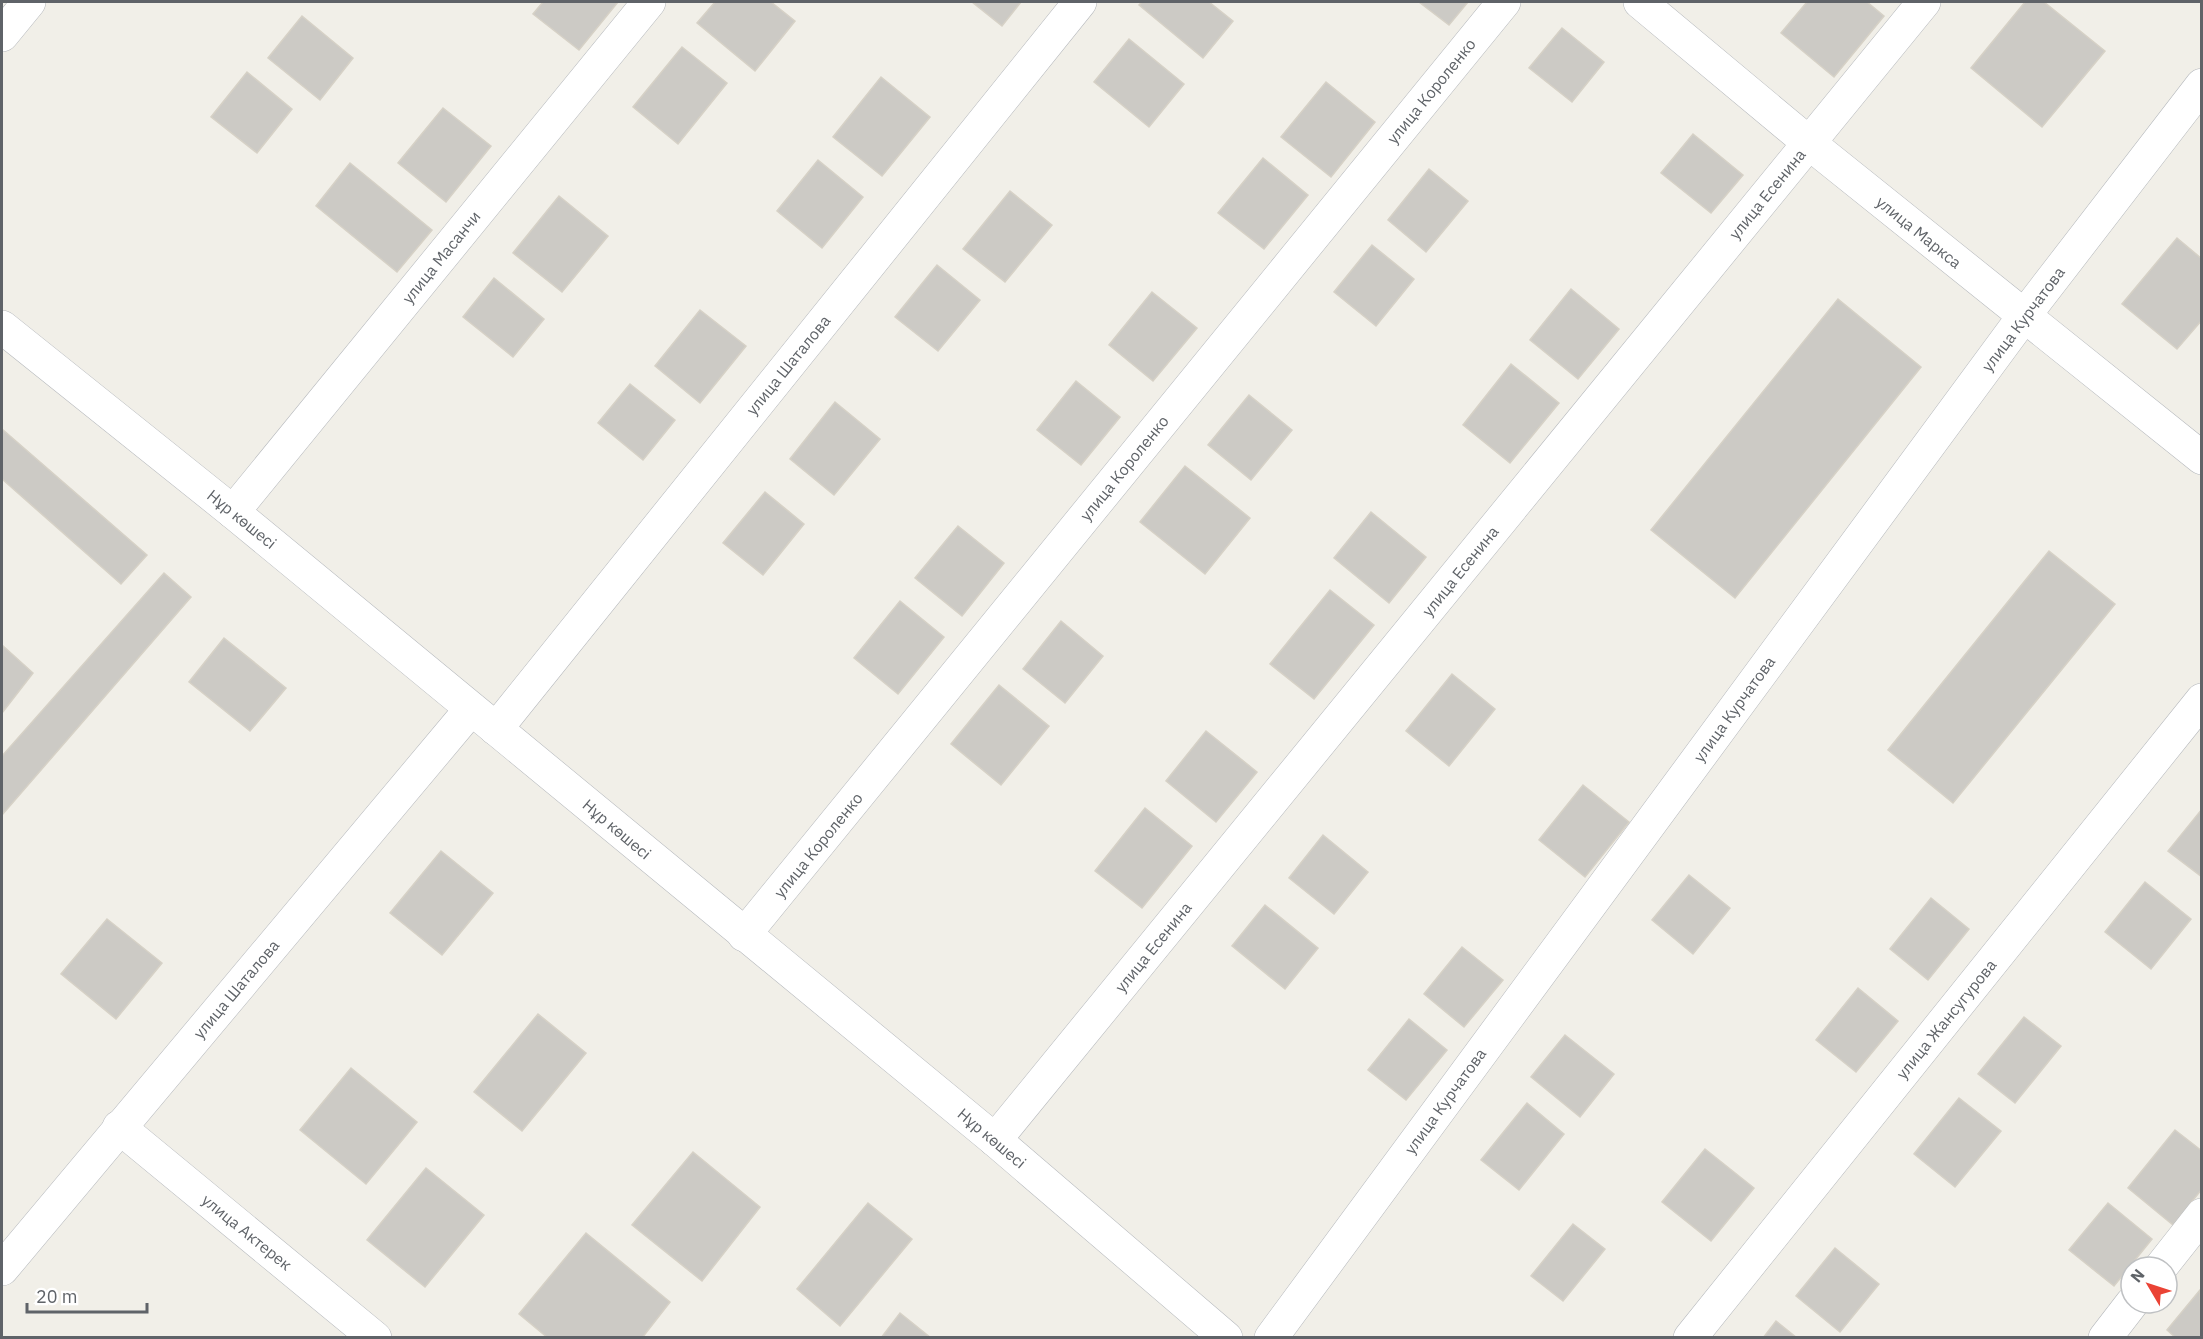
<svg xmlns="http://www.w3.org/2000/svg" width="2203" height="1339" font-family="'IBM Plex Sans',sans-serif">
  <rect width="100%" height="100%" fill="#f1efe8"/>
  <g fill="#cccac5" stroke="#d6d1c6" stroke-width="1.5">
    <polygon points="543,2 618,2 579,50 533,14"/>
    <polygon points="715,2 771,2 795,21 755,71 697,23"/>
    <polygon points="972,2 1021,2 1002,26"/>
    <polygon points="1142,2 1209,2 1233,21 1203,58 1139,5"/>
    <polygon points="1419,2 1468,2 1449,25"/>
    <polygon points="1807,2 1867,2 1884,16 1834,77 1781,33"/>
    <polygon points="2025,2 2044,2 2105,51 2042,127 1971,68"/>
    <polygon points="302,16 353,58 320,100 268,58"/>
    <polygon points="1562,28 1604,62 1572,102 1529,68"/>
    <polygon points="1129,39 1184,84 1149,127 1094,82"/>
    <polygon points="682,47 727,83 678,144 633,107"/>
    <polygon points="247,72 292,109 257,153 211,117"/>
    <polygon points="881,77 930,117 882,176 833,137"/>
    <polygon points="1326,82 1375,122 1331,177 1281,137"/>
    <polygon points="443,108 491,146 446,202 398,163"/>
    <polygon points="1693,134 1743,175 1711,213 1661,173"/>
    <polygon points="1263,158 1308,195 1264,249 1218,213"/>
    <polygon points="818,160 863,197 822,248 777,211"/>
    <polygon points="350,163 432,230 397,272 316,206"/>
    <polygon points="1429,169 1468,201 1426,252 1388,220"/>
    <polygon points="1010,191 1052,225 1005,282 963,249"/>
    <polygon points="559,196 608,236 562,292 513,253"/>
    <polygon points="2177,238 2202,259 2202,320 2177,349 2122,304"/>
    <polygon points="1372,245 1414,279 1376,326 1334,292"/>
    <polygon points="937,265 980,300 938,351 895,317"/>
    <polygon points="494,278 544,319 513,357 463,317"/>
    <polygon points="1571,289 1619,329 1578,379 1530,340"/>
    <polygon points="1152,292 1197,328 1153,381 1109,345"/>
    <polygon points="1838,299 1921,367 1735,598 1651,530"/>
    <polygon points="700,310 746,346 700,403 655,366"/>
    <polygon points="1511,364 1559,403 1510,463 1463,425"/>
    <polygon points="1076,381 1120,417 1081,465 1037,430"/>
    <polygon points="630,384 675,420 643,460 598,423"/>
    <polygon points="1249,395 1292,430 1251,480 1208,445"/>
    <polygon points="835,402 880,439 834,495 790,459"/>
    <polygon points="2,429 147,555 121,584 2,479"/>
    <polygon points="1185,466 1250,518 1205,574 1140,522"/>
    <polygon points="765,492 804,524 763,575 723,543"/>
    <polygon points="1371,512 1426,557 1389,603 1334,558"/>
    <polygon points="958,526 1004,563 962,616 915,578"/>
    <polygon points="2049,551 2115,604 1953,803 1888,750"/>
    <polygon points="164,573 191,597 2,815 2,756"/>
    <polygon points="1330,590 1374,625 1314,699 1270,664"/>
    <polygon points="900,601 944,637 898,694 854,658"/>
    <polygon points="1061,621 1103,656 1065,703 1023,669"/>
    <polygon points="224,638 286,688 250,731 189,682"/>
    <polygon points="2,645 33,673 2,713"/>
    <polygon points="1452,674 1495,709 1449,766 1406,731"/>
    <polygon points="999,685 1049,726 1001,785 951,744"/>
    <polygon points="1206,731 1257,772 1216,822 1166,781"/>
    <polygon points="1583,785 1629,822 1585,877 1539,840"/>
    <polygon points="1145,808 1192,846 1142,908 1095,871"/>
    <polygon points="2202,809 2202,877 2168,851"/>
    <polygon points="1323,835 1368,872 1334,914 1289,878"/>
    <polygon points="441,851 493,893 442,955 390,913"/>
    <polygon points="1689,875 1730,908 1693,954 1652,920"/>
    <polygon points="2145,882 2191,919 2151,969 2105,932"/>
    <polygon points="1931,898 1969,929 1928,980 1890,949"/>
    <polygon points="1265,905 1318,948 1285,989 1232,946"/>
    <polygon points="107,919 162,963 116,1019 61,974"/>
    <polygon points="1462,947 1503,980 1464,1027 1424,994"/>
    <polygon points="1858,988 1898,1021 1856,1072 1816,1040"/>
    <polygon points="538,1014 586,1053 522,1131 474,1092"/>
    <polygon points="2024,1017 2061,1046 2015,1103 1978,1074"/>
    <polygon points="1409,1019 1447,1050 1406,1100 1368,1070"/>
    <polygon points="1565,1035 1614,1074 1580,1117 1531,1077"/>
    <polygon points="351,1068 417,1122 366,1184 300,1130"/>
    <polygon points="1959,1098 2001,1131 1955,1187 1914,1154"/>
    <polygon points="1527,1103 1564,1134 1519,1190 1481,1160"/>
    <polygon points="2175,1130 2202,1151 2202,1189 2173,1225 2128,1188"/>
    <polygon points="1705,1149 1754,1188 1711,1241 1662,1202"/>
    <polygon points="693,1152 760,1207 702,1281 632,1225"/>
    <polygon points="426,1168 484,1215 425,1287 367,1240"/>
    <polygon points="868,1203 912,1239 840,1326 797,1289"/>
    <polygon points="2108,1203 2152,1239 2114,1286 2069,1250"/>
    <polygon points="1573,1224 1605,1249 1563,1301 1531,1276"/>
    <polygon points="586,1233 670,1302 642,1338 548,1338 519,1314"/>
    <polygon points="1835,1248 1879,1284 1840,1332 1796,1296"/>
    <polygon points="2200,1290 2202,1338 2176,1338 2167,1330"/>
    <polygon points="900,1313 931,1338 881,1338"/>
    <polygon points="1776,1321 1797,1338 1763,1338"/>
  </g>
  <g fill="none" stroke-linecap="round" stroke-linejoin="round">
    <g stroke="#b5b8bc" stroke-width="34">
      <g id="minor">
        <polyline points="1640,2 1809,143 2202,458"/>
        <polyline points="2,35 29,2"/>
        <polyline points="2,327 233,512 995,1140 1226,1338"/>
        <polyline points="233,512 649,2"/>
        <polyline points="496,729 1080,2"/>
        <polyline points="744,935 1504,2"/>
        <polyline points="119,1127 375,1338"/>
        <polyline points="995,1140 1924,2"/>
        <polyline points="2161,1267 2202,1215"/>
        <polyline points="2,1269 471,709"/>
        <polyline points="1271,1338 2024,316 2202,85"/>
        <polyline points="1690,1338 2202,700"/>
        <polyline points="2105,1338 2132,1303"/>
      </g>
    </g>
    <use href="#minor" stroke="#fff" stroke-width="33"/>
  </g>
  <g text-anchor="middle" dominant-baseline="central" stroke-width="4.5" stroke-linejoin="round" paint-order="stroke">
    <g font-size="16" fill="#5f6368" stroke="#fff">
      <text transform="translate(1431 91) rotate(-51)">улица Короленко</text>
      <text transform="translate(1767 194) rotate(-51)">улица Есенина</text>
      <text transform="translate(1919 232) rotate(39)">улица Маркса</text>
      <text transform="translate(441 257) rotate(-51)">улица Масанчи</text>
      <text transform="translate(2023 319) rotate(-53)">улица Курчатова</text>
      <text transform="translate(788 365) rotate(-51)">улица Шаталова</text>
      <text transform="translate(1124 468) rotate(-51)">улица Короленко</text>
      <text transform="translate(242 519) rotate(39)">Нұр көшесі</text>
      <text transform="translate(1460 571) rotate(-51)">улица Есенина</text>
      <text transform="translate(1734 709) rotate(-54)">улица Курчатова</text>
      <text transform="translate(617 829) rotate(40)">Нұр көшесі</text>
      <text transform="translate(818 845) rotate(-51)">улица Короленко</text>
      <text transform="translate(1153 947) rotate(-51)">улица Есенина</text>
      <text transform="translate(236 989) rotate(-50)">улица Шаталова</text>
      <text transform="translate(1946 1019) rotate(-51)">улица Жансугурова</text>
      <text transform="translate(1445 1101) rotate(-54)">улица Курчатова</text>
      <text transform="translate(992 1138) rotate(40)">Нұр көшесі</text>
      <text transform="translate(247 1232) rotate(39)">улица Актерек</text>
    </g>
  </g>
  <rect width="2203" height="1339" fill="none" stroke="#5f6368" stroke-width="6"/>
  <g transform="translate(2149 1285) rotate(309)"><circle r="28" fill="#ffffff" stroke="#bfc1c3" stroke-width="1.5"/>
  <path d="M0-4.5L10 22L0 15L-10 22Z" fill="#ea4335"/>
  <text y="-9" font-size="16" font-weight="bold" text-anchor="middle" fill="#5f6368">N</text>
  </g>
  <path d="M27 1303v9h120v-9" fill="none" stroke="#5f6368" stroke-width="3"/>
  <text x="36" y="1303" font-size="18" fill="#5f6368" stroke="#ffffff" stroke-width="4.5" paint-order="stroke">20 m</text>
</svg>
